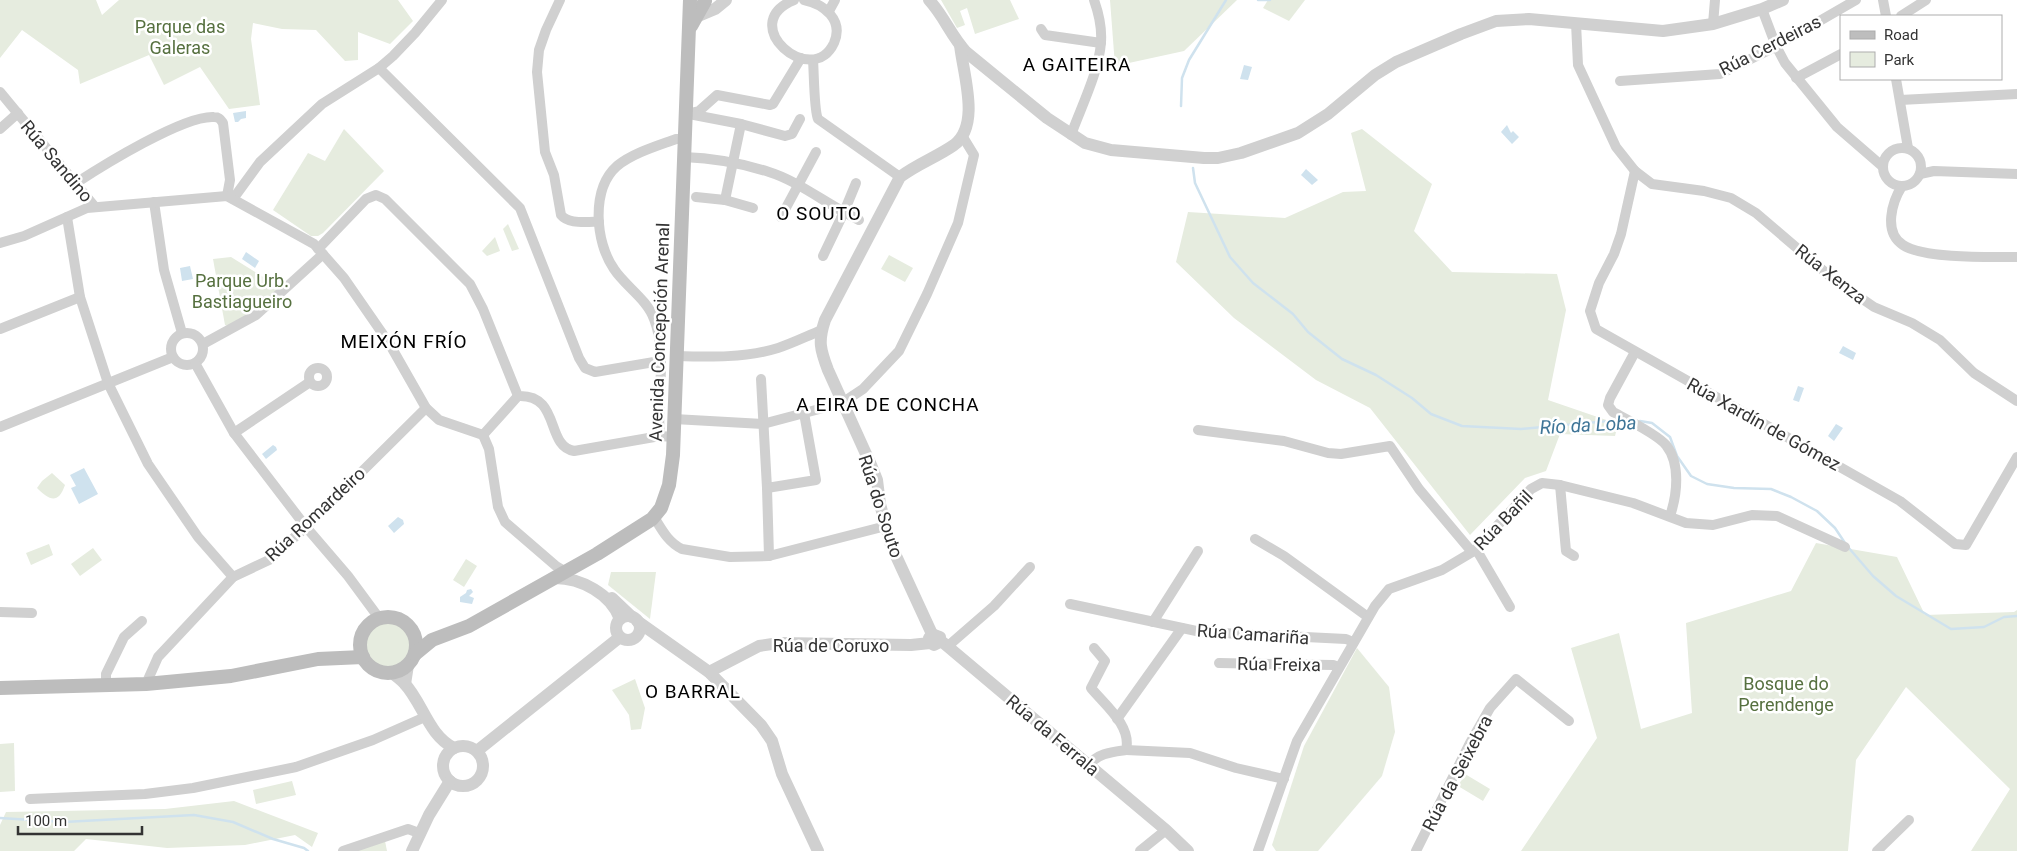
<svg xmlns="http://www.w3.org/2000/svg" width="2017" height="851" font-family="Roboto,sans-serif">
  <rect width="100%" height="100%" fill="#fff"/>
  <g fill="#e6ecdf">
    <polygon points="0,0 96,0 102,15 119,0 398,0 413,21 390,44 358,32 358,60 345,61 316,30 282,29 253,23 251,39 260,105 229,109 200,67 164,85 149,55 80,84 78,70 22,30 0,58"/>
    <polygon points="941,0 1010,0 1019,19 975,34 967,8 960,11 965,25 957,28"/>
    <polygon points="1110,0 1237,0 1184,51 1115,66"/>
    <polygon points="1268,0 1305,0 1289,21 1263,8"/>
    <polygon points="344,129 384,171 323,233 318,236 311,236 273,210 308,153 325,161"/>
    <polygon points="1362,129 1432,184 1414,231 1452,272 1557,274 1566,310 1548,400 1618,424 1615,436 1560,434 1546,471 1525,478 1470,535 1370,408 1316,380 1234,318 1176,262 1188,212 1285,218 1343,192 1366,191 1351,133"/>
    <polygon points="508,224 519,249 512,251 503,229"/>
    <polygon points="495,237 500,251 487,256 482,251"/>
    <polygon points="889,255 913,268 905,282 881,269"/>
    <polygon points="231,257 273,283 278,290 241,319 228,326 225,325 213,259"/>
    <path d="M52 473 65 485C58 505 49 500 37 488L42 481Z"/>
    <polygon points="1816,543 1897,557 1925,615 2014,612 2017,610 2017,851 1971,851 2010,789 1906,687 1856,760 1848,851 1521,851 1597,738 1571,648 1619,633 1641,729 1692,713 1686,623 1791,591"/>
    <polygon points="49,544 53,555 31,565 26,553"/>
    <polygon points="93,548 102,560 80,576 71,564"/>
    <polygon points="466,559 477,566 464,587 453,580"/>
    <polygon points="611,572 656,572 650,619 608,585"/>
    <circle cx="388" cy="644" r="23"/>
    <polygon points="1357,648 1389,687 1395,732 1382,776 1318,851 1276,851 1272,845 1304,746"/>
    <polygon points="635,679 645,708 641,729 631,730 629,715 612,690"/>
    <polygon points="14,743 15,791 0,792 0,744"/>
    <polygon points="1465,774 1490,789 1483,801 1458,786"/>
    <polygon points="292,781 296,795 256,804 253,790"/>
    <polygon points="234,801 318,833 312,847 295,835 245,845 167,848 86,839 74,851 0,851 0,825 6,812 165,809"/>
    <polygon points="385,841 387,851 351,851"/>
  </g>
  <g fill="#cfe2ee">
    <polygon points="1244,65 1252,67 1248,80 1240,79"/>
    <polygon points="246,111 246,118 241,119 238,122 235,122 233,113"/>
    <polygon points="1507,125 1511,133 1513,131 1519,137 1512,144 1501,132"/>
    <polygon points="1306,169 1318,180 1312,185 1301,175"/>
    <polygon points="246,252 259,261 255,268 242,259"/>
    <polygon points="190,266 193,279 182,281 180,268"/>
    <polygon points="1843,346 1856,353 1853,360 1839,353"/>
    <polygon points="1798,386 1804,388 1799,402 1793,400"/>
    <polygon points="1836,424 1843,428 1834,441 1828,436"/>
    <polygon points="273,445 276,447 277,450 266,459 262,454"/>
    <polygon points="84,468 98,494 79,504 71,488 76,486 70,475"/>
    <polygon points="398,517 403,520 404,524 394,533 388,526"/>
    <polygon points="471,589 473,592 469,596 474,598 472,604 460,602 460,597 466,593 467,590"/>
  </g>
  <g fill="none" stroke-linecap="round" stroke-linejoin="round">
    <g stroke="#cfe2ee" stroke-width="2.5">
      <polyline points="1258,0 1270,0"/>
      <polyline points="1181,106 1182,78 1189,60 1226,0"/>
      <polyline points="1193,168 1195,183 1230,257 1253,283 1293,314 1308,332 1342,359 1376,375 1412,398 1431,414 1462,426 1521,429 1620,420"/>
      <polyline points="1640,421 1652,423 1670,437 1677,456 1691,476 1707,484 1734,488 1771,489 1791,497 1817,511 1835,528 1845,543"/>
      <polyline points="1848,547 1873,576 1896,596 1951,629 1984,627 2004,617 2017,616"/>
      <polyline points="0,818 64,822 194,815 233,822 273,839 304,848 308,851"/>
    </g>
    <g stroke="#d0d0d0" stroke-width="10">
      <path d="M560 0 546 30 539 50 537 72 545 152 554 175 561 215C569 225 588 221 599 222"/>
      <path d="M794 0C735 24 812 90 834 43 844 20 824 4 804 0"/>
      <polyline points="1883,0 1886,16"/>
      <polyline points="1762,9 1776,46 1785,63 1837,127 1882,166"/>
      <polyline points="829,11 835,0"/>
      <polyline points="1901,16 1926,0"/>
      <polyline points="1576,23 1578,65 1616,147 1635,171 1652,184 1704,191 1731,198 1756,213 1832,278 1874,307 1912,323 1940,340 1974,373 2017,401"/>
      <polyline points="1713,24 1715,0"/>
      <polyline points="1041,29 1045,35 1101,43"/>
      <path d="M813 60C814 72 814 111 818 119L900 177"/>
      <polyline points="379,68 520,208 579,358 585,368 595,372 660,361"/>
      <polyline points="1796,78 1841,54"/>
      <polyline points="1896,79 1908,148"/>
      <polyline points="1620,81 1720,74 1771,49 1856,0"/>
      <polyline points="0,92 95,207"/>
      <polyline points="1900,100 2017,94"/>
      <polyline points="686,114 699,111 717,95 770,105 773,104 801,58"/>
      <polyline points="689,114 741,124 785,136 792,134 800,119"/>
      <polyline points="0,129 18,113"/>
      <path d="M1071 135C1081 107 1099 72 1101 42 1102 28 1099 14 1094 0"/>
      <circle cx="1902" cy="167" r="19"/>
      <path d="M684 157C713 158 741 163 769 172 795 180 820 199 844 212L823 256"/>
      <polyline points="1635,171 1621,234 1614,254 1599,283 1590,311 1596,329 1900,501 1955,544 1966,545 2017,457"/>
      <polyline points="1920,174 1934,171 2017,174"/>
      <path d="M76 183C102 166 184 115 214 117 219 117 220 119 223 123L230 180 227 196"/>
      <polyline points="856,183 844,212 859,220"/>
      <path d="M1902 186C1892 202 1883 232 1903 245 1924 259 1991 257 2017 257"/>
      <polyline points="696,197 725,200 753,208"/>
      <polyline points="233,199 260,162 322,104 379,68 393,56 415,33 442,0"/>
      <polyline points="725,200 741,124"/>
      <polyline points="154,202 164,270 182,333"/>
      <polyline points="67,217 80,297 108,383 148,464 198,537 233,577"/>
      <polyline points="781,217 816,152"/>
      <polyline points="0,243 24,236 87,208 227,196 314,244 344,278 389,343 426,408 439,420 483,435"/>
      <path d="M318 249 366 199 376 195 385 199 470 284 483 309 518 396C561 394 545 446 574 451L660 436 674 437"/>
      <polyline points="0,329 80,297"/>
      <circle cx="187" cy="349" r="16"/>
      <polyline points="203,344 256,315 323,254"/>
      <path d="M1635 352 1610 398 1608 405 1613 412C1626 419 1657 434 1666 445 1681 464 1677 495 1670 516"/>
      <path d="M676 356C710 357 746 358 778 348 793 343 807 336 822 330"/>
      <polyline points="195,363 234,433 306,527 348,576 379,618"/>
      <circle cx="318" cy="377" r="9"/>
      <polyline points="761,379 767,488 816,480 804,413"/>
      <polyline points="674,419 763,424 842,403 863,389 899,351 927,294 958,223 974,155 963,137"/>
      <polyline points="0,427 173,357"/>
      <polyline points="1198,430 1284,441 1328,453 1341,454 1390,446 1419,489 1472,552"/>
      <polyline points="234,433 310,382"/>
      <polyline points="483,435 489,449 498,507 505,522 556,566 566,572"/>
      <polyline points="483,435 518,396"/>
      <path d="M660 436C656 398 668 355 654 319 647 299 625 286 614 269 595 242 591 189 617 166 633 153 657 146 676 139H685"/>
      <polyline points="1560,485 1566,551 1574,556"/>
      <polyline points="767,488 769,556"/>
      <path d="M654 517C662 530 668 542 682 549L730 557 769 556 886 526"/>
      <polyline points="1255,539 1284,556 1368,617"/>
      <polyline points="1476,549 1510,607"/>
      <polyline points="1070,604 1201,632 1346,639 1353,642"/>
      <polyline points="0,612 32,613"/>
      <polyline points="1153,622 1198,551"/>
      <polyline points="948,646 994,606 1030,567"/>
      <polyline points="1219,663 1333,665 1338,667"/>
      <polyline points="146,684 158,657 233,577 269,560 306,527 426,408"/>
      <polyline points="106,686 106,674 124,637 142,621"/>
      <polyline points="1117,719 1182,628"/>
      <polyline points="1126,750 1190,753 1236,768 1284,779"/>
      <path d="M1089 765C1098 753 1112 752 1126 750 1132 726 1105 705 1091 688L1105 661 1094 648"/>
      <polyline points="30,799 145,794 193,788 296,767 373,740 425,717"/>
      <polyline points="343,851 408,829 419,833"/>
      <polyline points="1140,851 1166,830"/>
      <polyline points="1258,851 1297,741 1375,606 1389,589 1442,570 1474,551 1531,489 1542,483 1560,485 1633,503 1686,523 1713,525 1752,515 1777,516 1845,547"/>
      <polyline points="1416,851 1470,743 1490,708 1516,679 1569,721"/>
      <polyline points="1877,851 1909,820"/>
    </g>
    <g stroke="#d0d0d0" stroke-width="12">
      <path d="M929 0C944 16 951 36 966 52L1047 118 1085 143 1111 150 1204 158H1218L1241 153 1298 133 1328 114 1375 75 1396 62 1461 34 1496 21 1529 19 1663 31 1713 24 1762 9 1783 0"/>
      <polyline points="696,17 715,9 726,0"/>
      <path d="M555 578C581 578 611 594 620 619"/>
      <polyline points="612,598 632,617"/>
      <circle cx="628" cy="628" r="12"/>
      <polyline points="637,621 709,672 761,725 772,741 782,774 818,851"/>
      <path d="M932 634 891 545 880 504 877 480 871 465 828 370C820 349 818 341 825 320L900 177C917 164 937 157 954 145 981 125 963 74 960 45"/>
      <polyline points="940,640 1166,830 1188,851"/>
      <polyline points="709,672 759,646 779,643 911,645 930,643 934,645 940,642 940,637 932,634 929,638 930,643"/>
      <path d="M392 673C396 676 401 680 404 683 423 703 428 735 454 748"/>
      <polyline points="405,684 408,665"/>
      <circle cx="463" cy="766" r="20"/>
      <polyline points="477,751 620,637"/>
      <polyline points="412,851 429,815 450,781"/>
    </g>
    <g stroke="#bdbdbd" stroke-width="14">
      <polyline points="691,26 705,1"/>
      <circle cx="388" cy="645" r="28"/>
      <polyline points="415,654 432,640 469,626 597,554 652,519 661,508 669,485 673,455 690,0"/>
      <polyline points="0,688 146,684 231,676 318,659 363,657"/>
    </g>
  </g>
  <g text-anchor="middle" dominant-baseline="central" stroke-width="5" stroke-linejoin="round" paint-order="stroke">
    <g font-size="18" fill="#56703f" stroke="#fff">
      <text x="180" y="26">Parque das<tspan x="180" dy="21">Galeras</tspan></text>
      <text x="242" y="280">Parque Urb.<tspan x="242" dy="21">Bastiagueiro</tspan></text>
      <text x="1786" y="683">Bosque do<tspan x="1786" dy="21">Perendenge</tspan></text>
    </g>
    <g font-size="18" fill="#333" stroke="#fff">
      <text transform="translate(1770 45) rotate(-27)">Rúa Cerdeiras</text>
      <text transform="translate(57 161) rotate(50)">Rúa Sandino</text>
      <text transform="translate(1831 274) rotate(38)">Rúa Xenza</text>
      <text transform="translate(659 332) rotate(-88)">Avenida Concepción Arenal</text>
      <text transform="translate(1764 424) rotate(29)">Rúa Xardín de Gómez</text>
      <text transform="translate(881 506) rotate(72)">Rúa do Souto</text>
      <text transform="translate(315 514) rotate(-43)">Rúa Romardeiro</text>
      <text transform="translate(1503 520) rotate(-46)">Rúa Bañil</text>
      <text transform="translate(1253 634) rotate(4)">Rúa Camariña</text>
      <text x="831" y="645">Rúa de Coruxo</text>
      <text transform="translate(1279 664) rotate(1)">Rúa Freixa</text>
      <text transform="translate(1053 735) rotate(40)">Rúa da Ferrala</text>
      <text transform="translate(1457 773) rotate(-62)">Rúa da Seixebra</text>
    </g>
    <g font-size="19" letter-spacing="1" fill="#000" stroke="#fff">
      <text x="1077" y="64">A GAITEIRA</text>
      <text x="819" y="213">O SOUTO</text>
      <text x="404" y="341">MEIXÓN FRÍO</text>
      <text x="888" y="404">A EIRA DE CONCHA</text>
      <text x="693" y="691">O BARRAL</text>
    </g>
    <g font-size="19" font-style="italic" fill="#3f7597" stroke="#fff">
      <text transform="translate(1588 425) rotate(-3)">Río da Loba</text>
    </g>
  </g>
  <rect x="1840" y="15" width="162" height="65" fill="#ffffff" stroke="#adadad"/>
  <rect x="1850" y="31" width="25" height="8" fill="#bdbdbd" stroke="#adadad"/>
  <text x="1884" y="40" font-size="15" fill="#333333">Road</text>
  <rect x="1850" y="52" width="25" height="15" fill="#e6ecdf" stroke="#adadad"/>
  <text x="1884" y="65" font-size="15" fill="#333333">Park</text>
  <path d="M18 826v8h124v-8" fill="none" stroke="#333333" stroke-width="2.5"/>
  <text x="25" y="826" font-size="15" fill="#333333" stroke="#ffffff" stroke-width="4" paint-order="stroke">100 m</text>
</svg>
